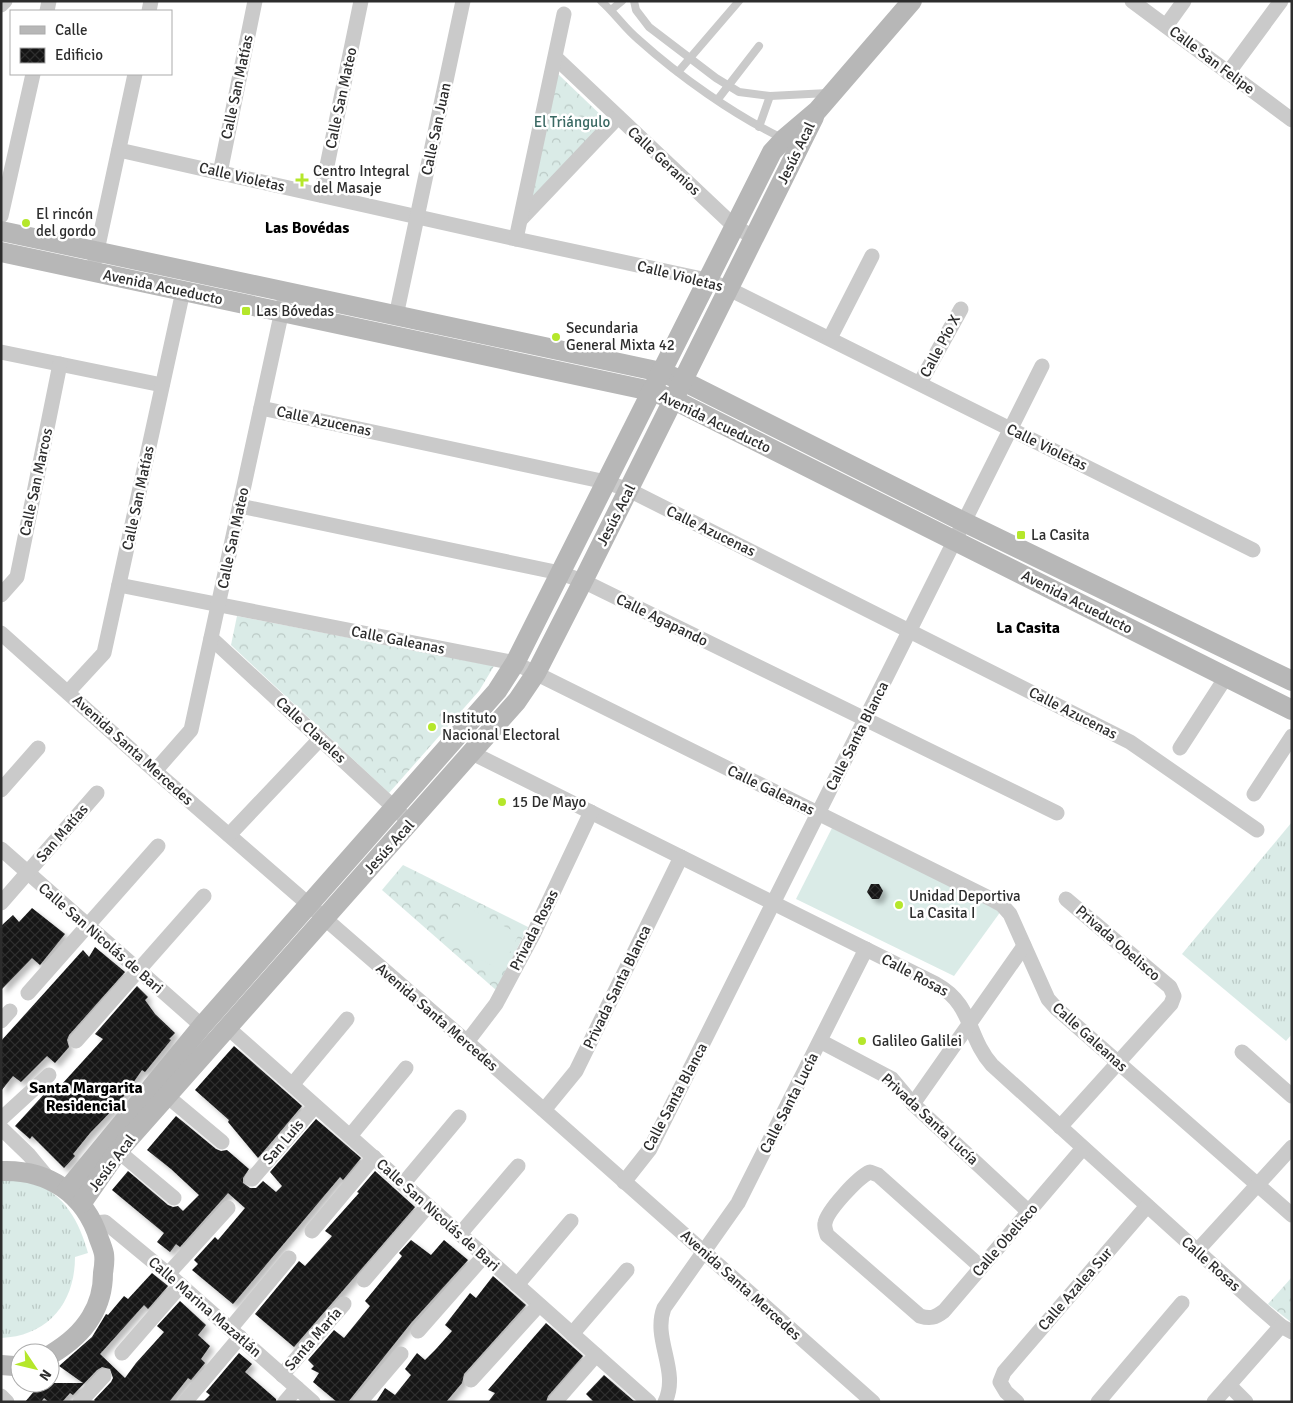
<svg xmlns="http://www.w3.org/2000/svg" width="1293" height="1403" font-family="Signika,sans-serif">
  <defs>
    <pattern id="grass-tufts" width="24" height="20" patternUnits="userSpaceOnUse" patternTransform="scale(1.25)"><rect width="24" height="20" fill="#daebe7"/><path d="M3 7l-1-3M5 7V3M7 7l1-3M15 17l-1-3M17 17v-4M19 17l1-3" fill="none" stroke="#bbcac6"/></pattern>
    <pattern id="forest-crowns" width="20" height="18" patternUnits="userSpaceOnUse" patternTransform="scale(1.25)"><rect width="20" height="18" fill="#daebe7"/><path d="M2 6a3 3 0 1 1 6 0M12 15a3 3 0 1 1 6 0" fill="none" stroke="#bbcac6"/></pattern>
    <pattern id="building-cross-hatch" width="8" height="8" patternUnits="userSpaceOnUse" patternTransform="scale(1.25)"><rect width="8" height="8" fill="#141414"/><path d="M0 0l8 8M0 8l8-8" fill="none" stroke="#2e2e2e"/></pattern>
    <filter id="shadow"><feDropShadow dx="4.5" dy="4.5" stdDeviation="2.5" flood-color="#0004"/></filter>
  </defs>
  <rect width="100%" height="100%" fill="#fff"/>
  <g fill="url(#grass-tufts)">
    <polygon points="1292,822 1292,1034 1286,1041 1182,954"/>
    <path d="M1 1177C11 1179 22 1180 32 1183 64 1192 80 1223 88 1253L75 1257C75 1303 48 1336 1 1338Z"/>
  </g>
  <g fill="url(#forest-crowns)">
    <polygon points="558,74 606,120 531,200"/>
    <polygon points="237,616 494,666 479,691 389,793 231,645"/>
    <polygon points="403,865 528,927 496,990 382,890"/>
    <polygon points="1292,1277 1292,1323 1268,1304"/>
  </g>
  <g fill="#daebe7">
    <polygon points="832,828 1001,911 954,976 796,899"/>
    <polygon points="461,904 519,934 501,970 443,940"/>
  </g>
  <g fill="url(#building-cross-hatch)" filter="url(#shadow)">
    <polygon points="871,884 879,884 883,891 879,899 872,899 867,892"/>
    <polygon points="32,908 65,934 40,965 32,958 1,990 1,926 13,915 19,922"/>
    <polygon points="95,947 125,972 69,1035 67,1040 69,1047 55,1063 47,1056 21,1082 13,1076 1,1091 1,1041 83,950 89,957"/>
    <polygon points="137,986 148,997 145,1000 155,1014 175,1033 169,1039 171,1040 145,1072 142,1070 119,1103 90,1133 73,1154 75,1156 64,1168 32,1136 30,1139 15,1126 47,1091 52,1095 103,1039 95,1034"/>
    <polygon points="234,1046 302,1106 258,1158 228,1122 229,1120 195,1090"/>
    <polygon points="176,1116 216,1149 221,1151 227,1150 249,1169 243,1178 243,1183 250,1188 256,1188 263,1181 276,1192 282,1186 270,1172 316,1119 361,1158 343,1180 340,1177 233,1304 192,1270 198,1264 194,1260 215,1237 218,1240 245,1208 228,1193 180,1247 176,1244 170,1252 157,1242 164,1233 112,1190 128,1171 168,1205 173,1207 178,1206 183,1211 199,1195 171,1169 147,1150"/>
    <polygon points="375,1171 415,1207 294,1347 255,1314 299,1261 305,1266 332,1236 325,1231 359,1193 357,1192"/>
    <polygon points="411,1240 431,1255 444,1240 468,1260 411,1323 348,1402 337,1402 313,1382 319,1373 311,1369 314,1366 308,1360 334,1330 344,1338 370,1306 365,1301 402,1256 399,1253"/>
    <polygon points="152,1273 168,1286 148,1309 144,1305 100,1354 125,1378 136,1363 164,1332 157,1326 180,1301 206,1325 198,1335 210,1346 201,1359 205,1363 191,1380 188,1378 169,1402 96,1402 94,1400 111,1382 113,1378 110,1369 102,1367 97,1370 73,1395 70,1393 62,1402 49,1402 44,1398 41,1402 25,1402 41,1383 83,1383 59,1366 92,1337 106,1314 108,1315 124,1296 128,1299"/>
    <polygon points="493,1276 526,1305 464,1374 462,1383 446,1402 376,1402 385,1388 395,1395 411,1375 405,1369 417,1353 425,1360 436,1349 452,1331 445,1325 470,1293 476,1298"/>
    <polygon points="546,1323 583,1356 548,1396 546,1402 488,1402 495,1393 488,1390"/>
    <polygon points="239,1353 252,1364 245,1372 276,1399 276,1402 203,1402 210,1395 206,1392"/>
    <polygon points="604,1375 635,1402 594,1402 586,1394"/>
  </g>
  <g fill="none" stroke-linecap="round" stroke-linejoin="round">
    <g stroke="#cacaca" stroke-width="8">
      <path d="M601 1C615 13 625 29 639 40 679 76 734 115 782 138"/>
      <polyline points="634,1 636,10 649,27 716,78 739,92 770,96 828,93"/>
      <polyline points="611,10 622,1"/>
      <polyline points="678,72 739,1"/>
      <polyline points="718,99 759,46"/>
      <polyline points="759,127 770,96"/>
    </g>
    <g stroke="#cacaca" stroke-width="15">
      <polyline points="1132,1 1292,120"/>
      <polyline points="1,5 5,1"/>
      <polyline points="47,11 49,1"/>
      <polyline points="149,11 151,1"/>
      <polyline points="1166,26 1184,1"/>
      <polyline points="556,58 734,226 755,238"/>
      <polyline points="1228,73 1281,1"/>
      <polyline points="119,150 516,239 707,280 729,289 1253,550"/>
      <polyline points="220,173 255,1"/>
      <polyline points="321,195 361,1"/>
      <polyline points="1,216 33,74"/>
      <polyline points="521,219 618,117"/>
      <polyline points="516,239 564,14"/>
      <polyline points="95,260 135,74"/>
      <polyline points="396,316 463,1"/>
      <polyline points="830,338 872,256"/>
      <polyline points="1,352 162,385"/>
      <polyline points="920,383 961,309"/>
      <polyline points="261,408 606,482 629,490 1130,742 1257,830"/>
      <polyline points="240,506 560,573 583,581 1057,813"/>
      <polyline points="119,585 515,663 991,899 1002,905 1010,914 1048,999 1056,1008 1292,1215"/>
      <polyline points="1,595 17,577 60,364"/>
      <polyline points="1,633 155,771 467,1042 873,1402"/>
      <polyline points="211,638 402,815"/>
      <polyline points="68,692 104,653 183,291"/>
      <polyline points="1180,748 1226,677"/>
      <path d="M472 753 936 984C973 1004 967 1037 992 1065L1257 1305 1281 1326 1292 1332"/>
      <polyline points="155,771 191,730 286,292"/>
      <polyline points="1,790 38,748"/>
      <polyline points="1254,794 1292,736"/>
      <polyline points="229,835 320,739"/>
      <polyline points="1,849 202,1026"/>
      <polyline points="1,903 97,793"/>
      <polyline points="28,993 158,846"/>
      <polyline points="1,1021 10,1011"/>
      <polyline points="228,1028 649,1402"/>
      <polyline points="76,1041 204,896"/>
      <polyline points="820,1041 892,1079 913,1104 1029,1212"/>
      <polyline points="467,1042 496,1004 533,935 591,812"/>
      <polyline points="1242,1052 1292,1096"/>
      <polyline points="292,1085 347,1019"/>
      <polyline points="167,1096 222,1142"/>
      <polyline points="913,1104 1024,946"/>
      <polyline points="544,1110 576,1071 681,857"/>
      <polyline points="1,1119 49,1075"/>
      <polyline points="1060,1127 1171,1004 1174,996 1170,987 1066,899"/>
      <polyline points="1,1128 29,1155 48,1178"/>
      <polyline points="350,1136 406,1068"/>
      <polyline points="118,1151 174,1198"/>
      <polyline points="252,1179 315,1106"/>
      <polyline points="624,1182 650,1149 1042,366"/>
      <polyline points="403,1184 459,1117"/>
      <polyline points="94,1223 105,1222 168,1274 313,1402"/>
      <polyline points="312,1231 374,1157"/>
      <polyline points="460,1234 518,1166"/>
      <polyline points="1197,1251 1292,1147"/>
      <path d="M981 1267 878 1175 870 1172C858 1177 827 1211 825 1223 824 1227 826 1231 827 1235L920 1316C930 1319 935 1318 944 1311L1083 1148"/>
      <polyline points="168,1274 228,1208"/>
      <polyline points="364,1280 428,1206"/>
      <polyline points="517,1285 571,1221"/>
      <polyline points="230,1329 289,1258"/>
      <polyline points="418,1331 484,1256"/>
      <polyline points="572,1334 627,1270"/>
      <polyline points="122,1353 181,1285"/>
      <polyline points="282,1375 344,1304"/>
      <polyline points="471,1380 539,1305"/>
      <polyline points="1229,1385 1246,1402"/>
      <polyline points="1,1396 7,1402"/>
      <polyline points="80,1402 104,1376"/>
      <polyline points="185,1402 240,1337"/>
      <polyline points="285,1402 297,1388"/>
      <polyline points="360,1402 401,1354"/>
      <polyline points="555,1402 596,1355"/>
      <path d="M665 1402C680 1371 652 1339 664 1308L738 1203 866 949"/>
      <polyline points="1017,1402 1006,1392 1000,1382 1004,1372 1147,1206"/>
      <polyline points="1098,1402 1182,1303"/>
      <polyline points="1214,1402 1281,1326"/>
    </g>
    <g stroke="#b7b7b7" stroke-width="20">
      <polyline points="1,231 661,372 683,381 964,522 1292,681"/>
      <polyline points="1,252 651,391 674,400 1292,710"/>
      <path d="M1 1171C48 1169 85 1194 99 1239 101 1244 103 1249 104 1254 105 1260 104 1267 103 1273 103 1287 99 1304 91 1317 81 1334 67 1345 50 1355"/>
      <polyline points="67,1190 202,1026 497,691 515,663 772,152 784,139 817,111 912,1"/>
      <polyline points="81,1204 118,1151 517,701 536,673 583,581 814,117"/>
      <polyline points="1,1365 14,1366 20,1365"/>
    </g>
  </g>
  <g fill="#b5e72b" stroke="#fff" stroke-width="2">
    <path d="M299.5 172.5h5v5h5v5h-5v5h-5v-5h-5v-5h5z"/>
    <circle cx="26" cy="223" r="5"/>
    <rect x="241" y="306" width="10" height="10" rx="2.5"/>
    <circle cx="556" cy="337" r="5"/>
    <rect x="1016" y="530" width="10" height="10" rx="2.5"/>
    <circle cx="432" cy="727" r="5"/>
    <circle cx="502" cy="802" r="5"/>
    <circle cx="899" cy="905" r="5"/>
    <circle cx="862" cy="1041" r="5"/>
  </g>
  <g text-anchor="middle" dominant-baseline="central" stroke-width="5" stroke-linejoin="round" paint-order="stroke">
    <g font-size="15" fill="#2d2d2d" stroke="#fff">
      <text transform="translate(1212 60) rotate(37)">Calle San Felipe</text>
      <text transform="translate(237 87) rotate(-78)">Calle San Matías</text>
      <text transform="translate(341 98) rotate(-78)">Calle San Mateo</text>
      <text transform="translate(436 129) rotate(-78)">Calle San Juan</text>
      <text transform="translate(796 153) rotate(-64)">Jesús Acal</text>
      <text transform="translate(664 161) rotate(43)">Calle Geranios</text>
      <text transform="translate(242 177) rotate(13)">Calle Violetas</text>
      <text transform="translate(680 276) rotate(14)">Calle Violetas</text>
      <text transform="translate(163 287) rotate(12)">Avenida Acueducto</text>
      <text transform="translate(940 346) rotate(-62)">Calle Pío X</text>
      <text transform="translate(324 421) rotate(12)">Calle Azucenas</text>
      <text transform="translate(715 422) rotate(26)">Avenida Acueducto</text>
      <text transform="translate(1047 447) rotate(26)">Calle Violetas</text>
      <text transform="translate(36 482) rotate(-78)">Calle San Marcos</text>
      <text transform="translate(138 498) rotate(-78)">Calle San Matías</text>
      <text transform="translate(616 515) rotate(-63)">Jesús Acal</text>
      <text transform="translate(711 531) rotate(26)">Calle Azucenas</text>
      <text transform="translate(233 538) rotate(-78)">Calle San Mateo</text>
      <text transform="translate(1077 602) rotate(27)">Avenida Acueducto</text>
      <text transform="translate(662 620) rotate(26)">Calle Agapando</text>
      <text transform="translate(398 640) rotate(11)">Calle Galeanas</text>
      <text transform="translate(1073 713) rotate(27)">Calle Azucenas</text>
      <text transform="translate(311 730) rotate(43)">Calle Claveles</text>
      <text transform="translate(857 736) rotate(-63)">Calle Santa Blanca</text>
      <text transform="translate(133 750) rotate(42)">Avenida Santa Mercedes</text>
      <text transform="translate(771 790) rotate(26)">Calle Galeanas</text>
      <text transform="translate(62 833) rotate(-49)">San Matías</text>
      <text transform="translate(389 847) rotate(-48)">Jesús Acal</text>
      <text transform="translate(534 930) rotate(-63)">Privada Rosas</text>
      <text transform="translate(101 938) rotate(41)">Calle San Nicolás de Bari</text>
      <text transform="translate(1118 943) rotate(41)">Privada Obelisco</text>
      <text transform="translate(915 975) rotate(28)">Calle Rosas</text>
      <text transform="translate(617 987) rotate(-64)">Privada Santa Blanca</text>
      <text transform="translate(437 1017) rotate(41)">Avenida Santa Mercedes</text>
      <text transform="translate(1090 1037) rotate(42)">Calle Galeanas</text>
      <text transform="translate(675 1097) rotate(-62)">Calle Santa Blanca</text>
      <text transform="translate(789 1103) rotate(-63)">Calle Santa Lucía</text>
      <text transform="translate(930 1119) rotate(43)">Privada Santa Lucía</text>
      <text transform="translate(283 1142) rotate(-49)">San Luis</text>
      <text transform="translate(112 1163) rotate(-53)">Jesús Acal</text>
      <text transform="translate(438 1215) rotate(42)">Calle San Nicolás de Bari</text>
      <text transform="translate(1005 1240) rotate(-49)">Calle Obelisco</text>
      <text transform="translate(1211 1264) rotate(42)">Calle Rosas</text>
      <text transform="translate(741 1285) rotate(42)">Avenida Santa Mercedes</text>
      <text transform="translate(1075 1289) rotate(-49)">Calle Azalea Sur</text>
      <text transform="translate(205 1307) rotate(41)">Calle Marina Mazatlán</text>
      <text transform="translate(313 1339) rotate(-49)">Santa María</text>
    </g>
    <g font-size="15" fill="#3a6963" stroke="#fff">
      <text x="572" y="122">El Triángulo</text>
    </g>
    <g font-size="15" fill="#2d2d2d" stroke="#fff" text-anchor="start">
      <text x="313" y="171">Centro Integral<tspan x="313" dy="17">del Masaje</tspan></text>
      <text x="36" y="214">El rincón<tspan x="36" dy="17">del gordo</tspan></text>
      <text x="256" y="311">Las Bóvedas</text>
      <text x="566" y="328">Secundaria<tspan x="566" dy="17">General Mixta 42</tspan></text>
      <text x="1031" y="535">La Casita</text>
      <text x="442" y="718">Instituto<tspan x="442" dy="17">Nacional Electoral</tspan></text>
      <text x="512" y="802">15 De Mayo</text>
      <text x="909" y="896">Unidad Deportiva<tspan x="909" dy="17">La Casita I</tspan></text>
      <text x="872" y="1041">Galileo Galilei</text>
    </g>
    <g font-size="16" font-weight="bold" fill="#000" stroke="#fff">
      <text x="307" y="228">Las Bovédas</text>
      <text x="1028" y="628">La Casita</text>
      <text x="86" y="1088">Santa Margarita<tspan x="86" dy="18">Residencial</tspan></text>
    </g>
  </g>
  <rect width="1293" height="1403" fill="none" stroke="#2d2d2d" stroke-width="5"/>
  <rect x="10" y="10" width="162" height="65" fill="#ffffff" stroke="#ababab"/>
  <rect x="20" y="26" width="25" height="8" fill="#b7b7b7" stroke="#ababab"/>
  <text x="55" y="35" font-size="15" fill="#2d2d2d">Calle</text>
  <rect x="20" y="48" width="25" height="15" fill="url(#building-cross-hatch)" stroke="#ababab"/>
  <text x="55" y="60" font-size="15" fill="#2d2d2d">Edificio</text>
  <g transform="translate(35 1368) rotate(125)"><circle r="24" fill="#ffffff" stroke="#ababab"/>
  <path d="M0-4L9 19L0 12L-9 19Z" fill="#b5e72b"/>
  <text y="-8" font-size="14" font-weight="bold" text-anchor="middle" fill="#2d2d2d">N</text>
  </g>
</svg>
